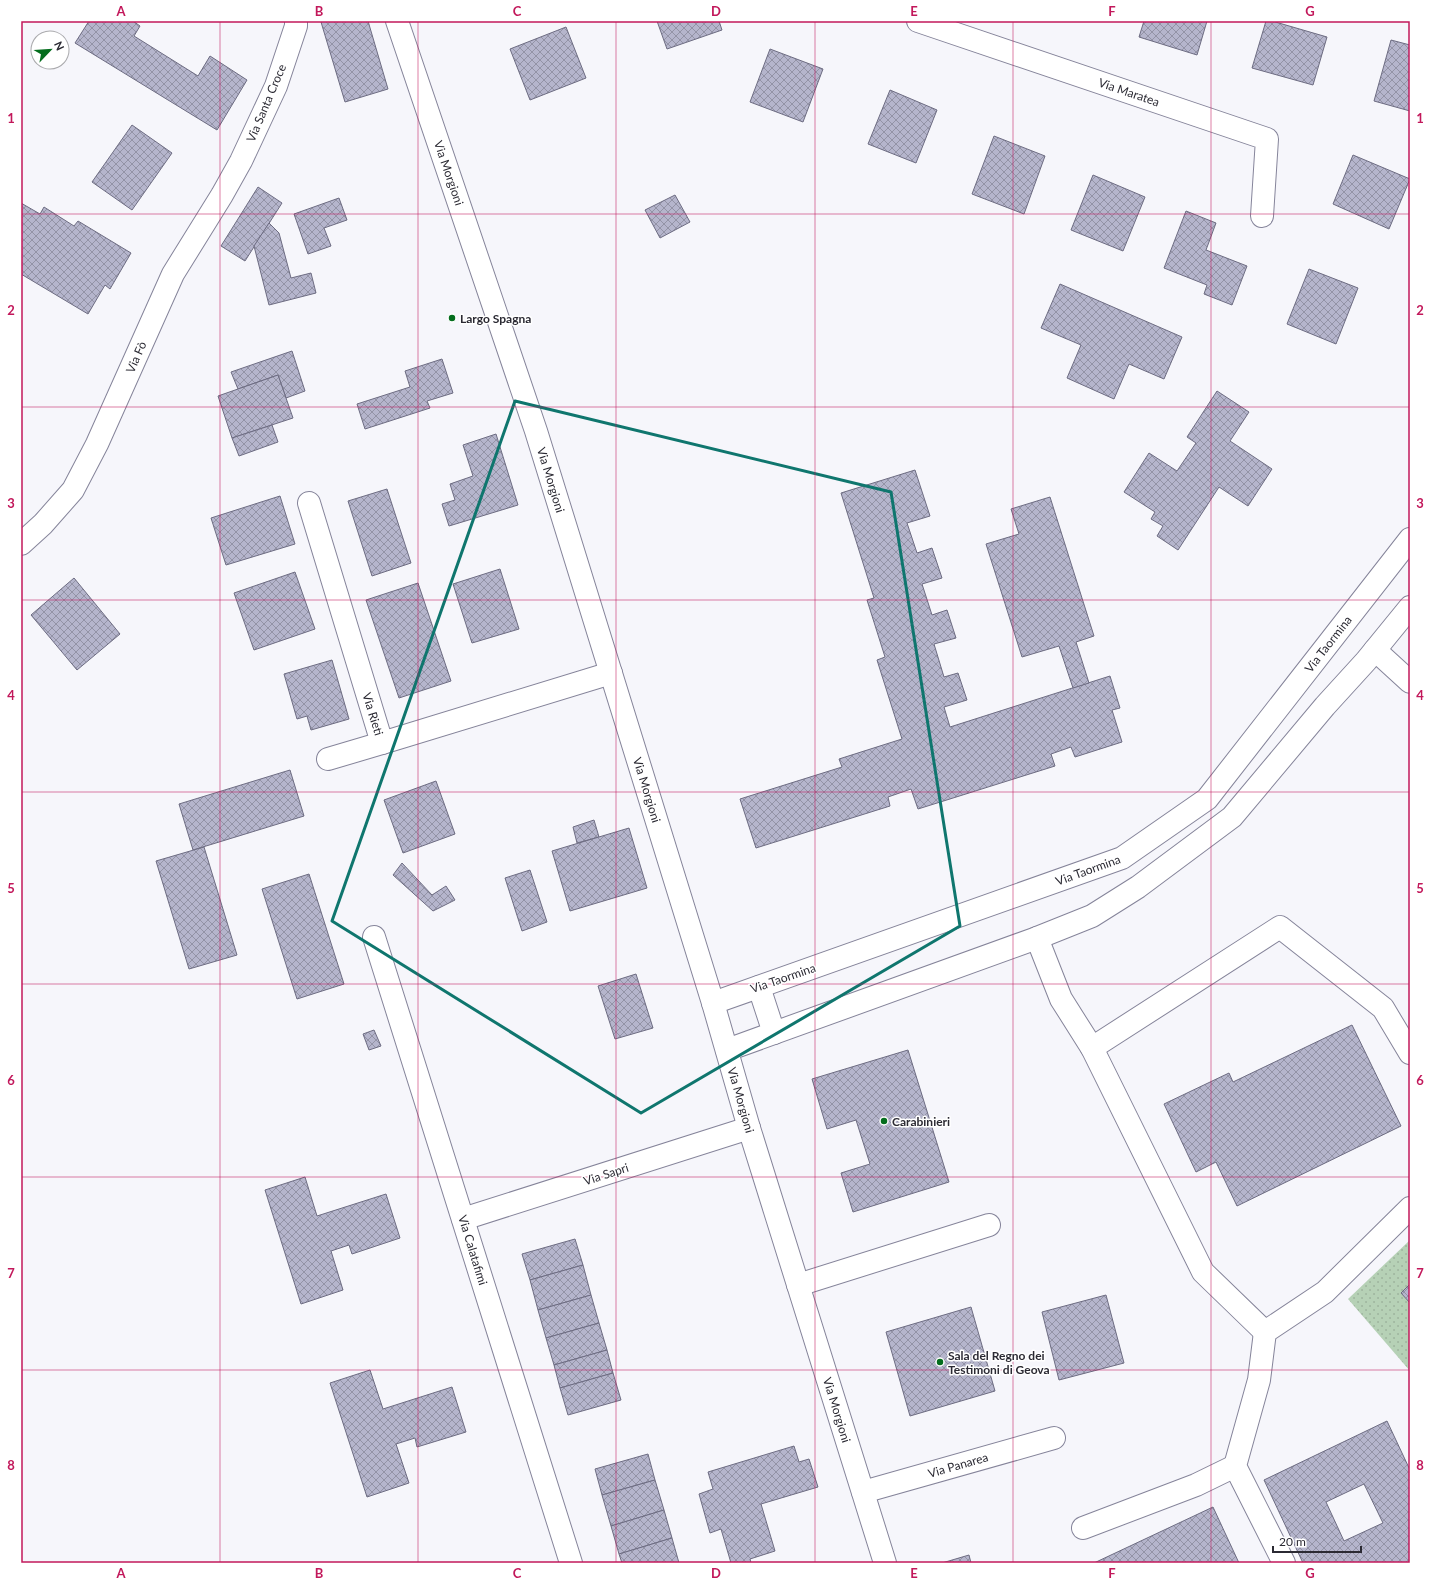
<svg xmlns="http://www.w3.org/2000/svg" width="1431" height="1584" font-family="Lato,sans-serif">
  <defs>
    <pattern id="grass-dots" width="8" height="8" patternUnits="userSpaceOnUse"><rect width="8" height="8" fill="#b6d1b6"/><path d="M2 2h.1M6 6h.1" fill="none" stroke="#9db49d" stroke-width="1.8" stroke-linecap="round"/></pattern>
    <pattern id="building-cross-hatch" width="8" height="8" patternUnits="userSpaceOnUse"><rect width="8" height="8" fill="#b5b5cc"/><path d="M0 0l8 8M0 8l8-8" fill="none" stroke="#9393a6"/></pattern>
  </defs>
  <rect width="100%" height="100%" fill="#f6f6fb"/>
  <polygon fill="url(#grass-dots)" points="1410,1240 1410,1371 1348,1299"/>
  <g fill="url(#building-cross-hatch)" stroke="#6d6c82" fill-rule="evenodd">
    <polygon points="89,21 133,21 140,26 134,36 198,76 210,56 247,80 217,130 75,43"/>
    <polygon points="325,21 368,21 388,89 345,102 321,22"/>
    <polygon points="657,21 719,21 722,30 667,49"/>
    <polygon points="1144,21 1207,21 1197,55 1139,37"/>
    <polygon points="1266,21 1272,21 1327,37 1313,85 1252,68"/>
    <polygon points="566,27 586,78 530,100 510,49"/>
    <polygon points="1391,40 1410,45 1410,111 1374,101"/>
    <polygon points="770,49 823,69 803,122 750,102"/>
    <polygon points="890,90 937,110 916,163 868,144"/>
    <polygon points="132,125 172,153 132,210 92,182"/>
    <polygon points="994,136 1045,156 1024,214 972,194"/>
    <polygon points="1353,155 1410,179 1389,229 1333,204"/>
    <polygon points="1093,175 1145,197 1123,251 1071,230"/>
    <polygon points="258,187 282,203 245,261 221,246"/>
    <polygon points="675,195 690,222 660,238 645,210"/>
    <polygon points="339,198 347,220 324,228 331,246 308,254 294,214"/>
    <polygon points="21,203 40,214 44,207 74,226 78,221 131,253 110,289 105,285 88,314 21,274"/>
    <polygon points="1186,211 1216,223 1206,250 1247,266 1232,305 1204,294 1207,285 1164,268"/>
    <polygon points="269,223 279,233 291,278 311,273 316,293 269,305 254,246"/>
    <polygon points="1309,269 1358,288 1336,344 1287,324"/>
    <polygon points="1060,284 1182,337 1164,379 1129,364 1114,399 1067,378 1081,345 1041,328"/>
    <polygon points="292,351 305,391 286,398 278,375 238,389 231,372"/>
    <polygon points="442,359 453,393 427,401 430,408 365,429 357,404 410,387 405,371"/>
    <polygon points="278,375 293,418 232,438 218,396"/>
    <polygon points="1217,391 1249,412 1230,441 1272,469 1248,506 1219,487 1178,550 1157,536 1163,526 1151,519 1155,512 1124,492 1149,453 1177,471 1196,443 1187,437"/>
    <polygon points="272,425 278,442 239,456 232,438"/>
    <polygon points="496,434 518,505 449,526 442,504 455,500 450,484 473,476 463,445"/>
    <polygon points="915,470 930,516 907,523 917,553 932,548 942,578 922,584 932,615 947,610 956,638 934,644 944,677 958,673 967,700 944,707 950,727 1110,676 1120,708 1112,710 1122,742 1075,757 1071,747 1051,754 1055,766 918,809 911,789 888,797 890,806 756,848 740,799 842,767 839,759 902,739 877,660 885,657 867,600 874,598 841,493"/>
    <polygon points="387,489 411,563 372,576 348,501"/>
    <polygon points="280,496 295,544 226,565 211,518"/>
    <polygon points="1050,497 1094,636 1076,642 1089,683 1073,688 1059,646 1022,657 986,544 1019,534 1011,509"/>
    <polygon points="500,569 519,629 472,643 453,584"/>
    <polygon points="295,572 315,629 254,650 234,593"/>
    <polygon points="74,578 120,634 77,670 31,615"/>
    <polygon points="418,583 451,681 399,698 366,600"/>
    <polygon points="332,660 349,719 311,730 307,716 297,719 284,674"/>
    <polygon points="290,770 304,816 193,850 179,804"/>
    <polygon points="436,781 455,834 403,853 384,800"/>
    <polygon points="594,820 599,837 577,843 573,827"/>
    <polygon points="629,828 647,888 570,911 552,851"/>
    <polygon points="204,847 237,955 189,969 156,861"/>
    <polygon points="402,863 432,895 446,886 455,900 433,911 393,875"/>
    <polygon points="530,870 547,922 522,931 505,878"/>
    <polygon points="309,874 344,984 297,999 262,889"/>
    <polygon points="636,974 653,1028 615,1039 598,986"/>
    <polygon points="1352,1025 1401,1126 1237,1206 1216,1162 1196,1172 1164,1104 1229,1073 1233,1082"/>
    <polygon points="374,1030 381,1046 369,1050 363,1034"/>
    <polygon points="908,1050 949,1182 853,1212 841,1173 870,1164 856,1120 827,1129 812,1079"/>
    <polygon points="305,1177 317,1216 386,1194 400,1238 352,1254 349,1245 331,1251 343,1290 301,1304 265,1190"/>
    <polygon points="575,1239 583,1265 530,1280 522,1254"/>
    <polygon points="583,1265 591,1295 538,1310 530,1280"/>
    <polygon points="1410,1284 1410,1303 1401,1293"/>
    <polygon points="591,1295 599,1323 546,1338 538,1310"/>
    <polygon points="1106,1295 1124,1363 1059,1380 1042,1312"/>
    <polygon points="971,1307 995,1391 910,1416 886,1332"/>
    <polygon points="599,1323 607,1350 554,1365 546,1338"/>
    <polygon points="607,1350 613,1373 560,1388 554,1365"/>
    <polygon points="370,1370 383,1409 452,1387 466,1432 417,1447 415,1438 396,1444 409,1483 367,1497 330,1383"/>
    <polygon points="613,1373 621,1400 568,1415 560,1388"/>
    <path d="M1387 1421 1410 1470V1563H1303L1264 1480ZM1364 1484 1383 1523 1344 1541 1326 1502Z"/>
    <polygon points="794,1446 799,1462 809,1459 818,1487 761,1504 775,1551 750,1559 751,1563 731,1563 721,1529 710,1533 699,1494 713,1489 708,1472"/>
    <polygon points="648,1454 655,1480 602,1495 595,1469"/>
    <polygon points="655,1480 664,1510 611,1526 602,1495"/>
    <polygon points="1213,1507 1239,1563 1094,1563"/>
    <polygon points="664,1510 672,1538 619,1554 611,1526"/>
    <polygon points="672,1538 679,1563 622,1563 619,1554"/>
    <polygon points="969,1555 971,1563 942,1563"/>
  </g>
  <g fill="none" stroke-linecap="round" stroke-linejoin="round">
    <g stroke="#85849a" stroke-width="24">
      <g id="minor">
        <polyline points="397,21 536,431 713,1003 749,1128 885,1563"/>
        <polyline points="918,21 1267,139 1262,216"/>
        <polyline points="309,503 382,743 611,673"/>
        <polyline points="21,544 43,524 73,490 97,444 173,274 222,195 241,161 276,86 296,26 296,21"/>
        <polyline points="1375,650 1410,682"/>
        <polyline points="328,759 382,743"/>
        <polyline points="374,937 571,1563"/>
        <polyline points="1037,938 1061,999 1092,1048 1203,1272 1265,1332"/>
        <polyline points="759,987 774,1033"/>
        <polyline points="713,1003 1122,858 1207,799 1410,539"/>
        <polyline points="1092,1048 1280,927 1383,1008 1410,1053"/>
        <polyline points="727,1050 1037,938 1092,916 1138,887 1232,817 1325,706 1366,661 1410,607"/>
        <polyline points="463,1219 749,1128"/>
        <polyline points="798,1285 989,1225"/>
        <polyline points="863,1492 1054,1438"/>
        <polyline points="1083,1528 1196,1485 1235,1466"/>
        <polyline points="1284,1563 1235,1466 1259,1380 1265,1332 1325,1292 1410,1208"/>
      </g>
    </g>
    <use href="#minor" stroke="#fff" stroke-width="22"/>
  </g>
  <path fill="none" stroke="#0f766e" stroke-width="3" stroke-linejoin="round" d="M515 401 891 492 960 926 641 1113 332 921Z"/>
  <path fill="none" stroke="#c2185b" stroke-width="1" stroke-opacity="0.55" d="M220 21V1563M418 21V1563M616 21V1563M815 21V1563M1013 21V1563M1211 21V1563M21 214H1410M21 407H1410M21 600H1410M21 792H1410M21 984H1410M21 1177H1410M21 1370H1410"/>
  <g fill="#046d1d" stroke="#fff" stroke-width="1.5">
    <circle cx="452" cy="318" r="4"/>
    <circle cx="884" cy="1121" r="4"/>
    <circle cx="940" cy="1362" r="4"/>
  </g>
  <g text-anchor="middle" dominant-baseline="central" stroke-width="3" stroke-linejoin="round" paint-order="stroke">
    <g font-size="12" fill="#2b2a33" stroke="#fff">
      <text transform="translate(1129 92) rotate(19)">Via Maratea</text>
      <text transform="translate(266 103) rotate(-67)">Via Santa Croce</text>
      <text transform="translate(449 173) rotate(71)">Via Morgioni</text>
      <text transform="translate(136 357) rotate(-66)">Via Fò</text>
      <text transform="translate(551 480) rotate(73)">Via Morgioni</text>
      <text transform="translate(1328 644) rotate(-52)">Via Taormina</text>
      <text transform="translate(373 714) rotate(73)">Via Rieti</text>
      <text transform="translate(647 790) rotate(73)">Via Morgioni</text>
      <text transform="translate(1088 870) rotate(-20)">Via Taormina</text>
      <text transform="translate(783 978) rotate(-19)">Via Taormina</text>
      <text transform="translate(741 1100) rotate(74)">Via Morgioni</text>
      <text transform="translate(606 1174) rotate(-18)">Via Sapri</text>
      <text transform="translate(473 1250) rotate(73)">Via Calatafimi</text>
      <text transform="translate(837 1410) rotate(73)">Via Morgioni</text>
      <text transform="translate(958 1465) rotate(-16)">Via Panarea</text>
    </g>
    <g font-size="12" font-weight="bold" fill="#2b2a33" stroke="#fff" text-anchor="start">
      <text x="460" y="318">Largo Spagna</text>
      <text x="892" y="1121">Carabinieri</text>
      <text x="948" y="1355">Sala del Regno dei<tspan x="948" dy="14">Testimoni di Geova</tspan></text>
    </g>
  </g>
  <rect width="1431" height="1584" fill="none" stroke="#ffffff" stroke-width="44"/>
  <g transform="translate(50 50) rotate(65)"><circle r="19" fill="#ffffff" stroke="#aaaaad"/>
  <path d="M0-3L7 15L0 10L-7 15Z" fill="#046d1d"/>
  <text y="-6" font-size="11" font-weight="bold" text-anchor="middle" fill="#2b2a33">N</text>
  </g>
  <path d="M1273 1546v6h88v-6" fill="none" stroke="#2b2a33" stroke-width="2"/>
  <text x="1279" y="1546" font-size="12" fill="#2b2a33" stroke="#ffffff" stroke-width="3" paint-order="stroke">20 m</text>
  <rect x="22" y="22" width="1387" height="1540" fill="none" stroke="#c2185b" stroke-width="1.5"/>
  <g font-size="13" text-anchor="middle" font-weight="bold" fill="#c2185b">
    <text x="121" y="16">A</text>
    <text x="319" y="16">B</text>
    <text x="517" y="16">C</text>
    <text x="716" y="16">D</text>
    <text x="914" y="16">E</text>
    <text x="1112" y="16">F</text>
    <text x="1310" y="16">G</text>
    <text x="11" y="123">1</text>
    <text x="1420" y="123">1</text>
    <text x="11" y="315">2</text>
    <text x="1420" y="315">2</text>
    <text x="11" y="508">3</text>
    <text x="1420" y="508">3</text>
    <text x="11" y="700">4</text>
    <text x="1420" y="700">4</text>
    <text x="11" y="893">5</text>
    <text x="1420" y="893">5</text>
    <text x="11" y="1085">6</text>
    <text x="1420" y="1085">6</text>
    <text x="11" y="1278">7</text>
    <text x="1420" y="1278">7</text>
    <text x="11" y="1470">8</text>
    <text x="1420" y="1470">8</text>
    <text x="121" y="1578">A</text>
    <text x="319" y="1578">B</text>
    <text x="517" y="1578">C</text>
    <text x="716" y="1578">D</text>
    <text x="914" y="1578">E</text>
    <text x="1112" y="1578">F</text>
    <text x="1310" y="1578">G</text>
  </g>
</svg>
